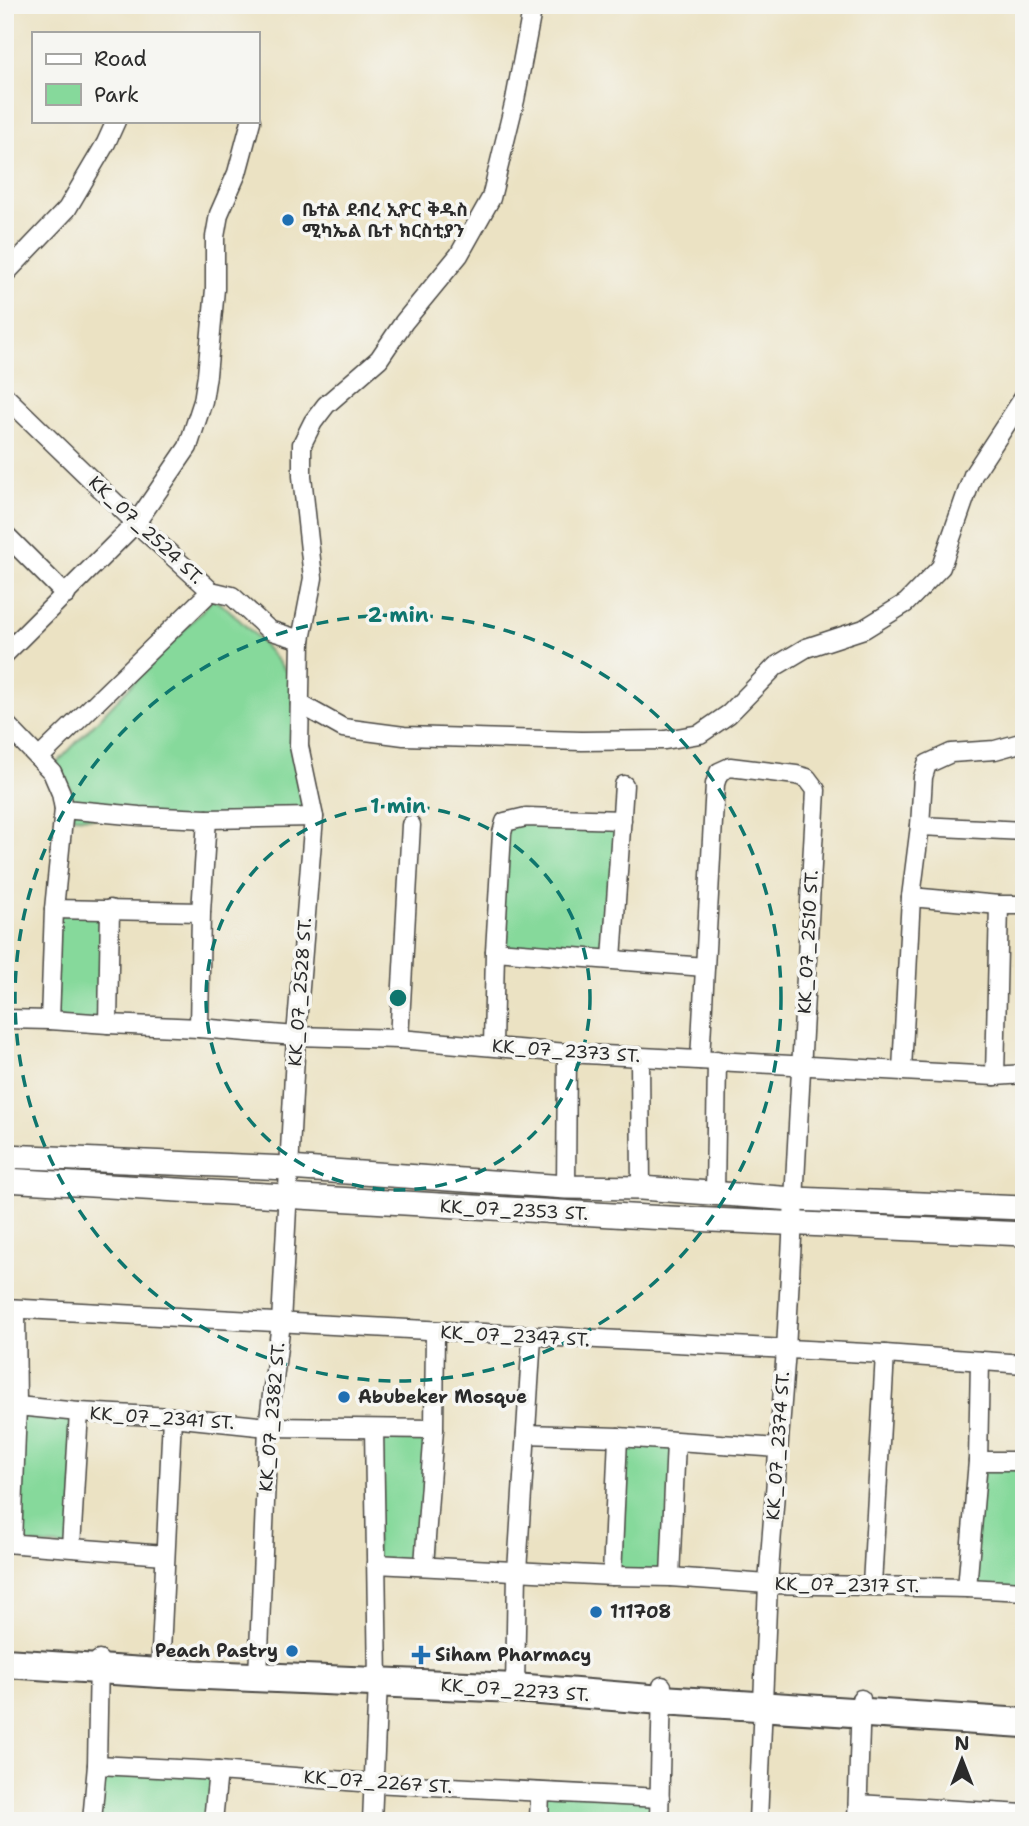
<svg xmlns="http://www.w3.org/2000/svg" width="1029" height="1826" font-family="'Shantell Sans','Noto Sans Ethiopic',sans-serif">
  <rect width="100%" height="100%" fill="#f6f6f2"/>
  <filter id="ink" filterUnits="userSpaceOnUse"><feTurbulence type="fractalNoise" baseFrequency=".0143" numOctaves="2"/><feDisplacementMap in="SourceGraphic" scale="14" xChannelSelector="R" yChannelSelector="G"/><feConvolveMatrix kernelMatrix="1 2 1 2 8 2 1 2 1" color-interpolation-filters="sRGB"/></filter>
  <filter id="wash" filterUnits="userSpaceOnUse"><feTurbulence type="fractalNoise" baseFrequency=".00686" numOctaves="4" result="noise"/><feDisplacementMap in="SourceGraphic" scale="28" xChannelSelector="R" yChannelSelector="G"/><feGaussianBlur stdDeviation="1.57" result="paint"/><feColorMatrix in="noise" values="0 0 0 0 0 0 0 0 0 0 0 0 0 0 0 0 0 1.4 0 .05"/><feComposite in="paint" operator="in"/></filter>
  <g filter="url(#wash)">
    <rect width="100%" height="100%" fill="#ebe2c3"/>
    <g fill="#86d99b" stroke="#588263" stroke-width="2">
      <polygon points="213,599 228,609 255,635 298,685 318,825 73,817 71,790 56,764"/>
      <polygon points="622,820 612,959 495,951 505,822"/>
      <polygon points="54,909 110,909 108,1024 50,1020"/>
      <polygon points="17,1406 79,1412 71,1547 12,1543"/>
      <polygon points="374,1429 434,1429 424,1565 376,1564"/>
      <polygon points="618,1437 676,1442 670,1577 612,1576"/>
      <polygon points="978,1461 1024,1461 1024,1591 967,1588"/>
      <polygon points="97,1765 218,1771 213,1821 92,1821"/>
      <polygon points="540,1792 660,1798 659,1821 539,1821"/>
    </g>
  </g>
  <g filter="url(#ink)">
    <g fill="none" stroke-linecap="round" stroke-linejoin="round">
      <g stroke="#484642" stroke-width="21">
        <g id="minor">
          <polyline points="5,274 67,209 106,143 116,121"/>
          <polyline points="5,396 136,523 211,591 232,596 269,630 301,640"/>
          <polyline points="5,534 66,595"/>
          <polyline points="5,654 136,523 188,447 203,401 207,375 215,289 215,237 219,214 237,173 251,121"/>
          <polyline points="300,704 343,728 404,736 582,741 665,740 700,734 729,714 776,666 806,648 864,629 906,603 941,567 973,475 1024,397"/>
          <polyline points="5,723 52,772 61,793 64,809 54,909 50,1020"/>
          <polyline points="39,758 211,591"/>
          <polyline points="64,809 139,816 207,819 314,817"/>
          <polyline points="920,826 1024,831"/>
          <polyline points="911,897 999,905 1024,905"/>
          <polyline points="54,909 201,912"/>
          <polyline points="495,951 705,967"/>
          <polyline points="612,959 624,785"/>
          <polyline points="5,1019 50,1020 108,1024 199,1028 296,1036 399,1039 567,1053 995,1076 1024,1074"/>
          <polyline points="108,1024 110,909"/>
          <polyline points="199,1028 201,912 207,819"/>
          <polyline points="399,1039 411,825"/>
          <polyline points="493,1046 495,951 502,833 505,822 526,817 622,820"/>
          <polyline points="640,1057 641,1188"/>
          <polyline points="700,1060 715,784 719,772 730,767 796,775 807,778 816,790 786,1350 768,1584 758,1821"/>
          <polyline points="902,1070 911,897 920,826 923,777 927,764 951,753 995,750 1024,742"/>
          <polyline points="995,1076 999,905"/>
          <polyline points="566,1187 567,1053"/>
          <polyline points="715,1193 717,1060"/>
          <polyline points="5,1308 885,1354 1024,1364"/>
          <polyline points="17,1406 79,1412 172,1417 268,1427 434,1429"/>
          <polyline points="526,1434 618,1437 778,1448"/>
          <polyline points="978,1461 1024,1461"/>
          <polyline points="5,1543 165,1555"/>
          <polyline points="12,1543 17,1406 16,1309"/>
          <polyline points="71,1547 79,1412"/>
          <polyline points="376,1564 612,1576 670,1577 768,1584 967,1588 1024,1591"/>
          <polyline points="424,1565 434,1429 435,1331"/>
          <polyline points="612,1576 618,1437"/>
          <polyline points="670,1577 676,1442"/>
          <polyline points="872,1585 885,1354"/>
          <polyline points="967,1588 978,1461 980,1361"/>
          <polyline points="160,1673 172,1417"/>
          <polyline points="258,1677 268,1427 281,1323 296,1036 314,817 299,746 301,640 313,578 302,476 302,444 313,422 326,405 379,359 404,322 459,255 491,198 515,100 533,5"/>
          <polyline points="515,1688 517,1571 532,1337"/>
          <polyline points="97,1765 218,1771 373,1783 660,1798"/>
          <polyline points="858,1804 1024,1814"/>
          <polyline points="92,1821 97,1765 99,1660"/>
          <polyline points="213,1821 218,1771"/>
          <polyline points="372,1821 378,1682 374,1429"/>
          <polyline points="539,1821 540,1792"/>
          <polyline points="659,1821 662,1686"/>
          <polyline points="857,1821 861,1699"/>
        </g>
      </g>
      <g stroke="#484642" stroke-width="26">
        <g id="tertiary">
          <polyline points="5,1156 288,1168 566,1187 641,1188 794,1199 1024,1208"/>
          <polyline points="5,1180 647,1217 1024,1234"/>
        </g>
      </g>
      <g stroke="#484642" stroke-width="32">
        <polyline id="primary" points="5,1663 160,1673 515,1688 662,1700 1024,1723"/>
      </g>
      <use href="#minor" stroke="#fff" stroke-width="18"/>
      <use href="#tertiary" stroke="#fff" stroke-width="23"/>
      <use href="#primary" stroke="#fff" stroke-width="28"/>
    </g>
  </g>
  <g fill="none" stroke="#0f766e" stroke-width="3.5" stroke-dasharray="12 9">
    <circle cx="398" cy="998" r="192"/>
    <circle cx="398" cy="998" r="383"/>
  </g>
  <g fill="#1f6fb2" stroke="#f6f6f2" stroke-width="2.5">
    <circle cx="288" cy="220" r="7"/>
    <circle cx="344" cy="1397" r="7"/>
    <circle cx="596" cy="1612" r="7"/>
    <circle cx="292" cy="1651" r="7"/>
    <path d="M417.5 1644.5h7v7h7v7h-7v7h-7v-7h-7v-7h7z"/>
  </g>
  <g text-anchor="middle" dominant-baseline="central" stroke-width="7" stroke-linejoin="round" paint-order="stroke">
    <g font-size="18" font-weight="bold" fill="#2b2b2b" stroke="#f6f6f2" text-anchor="start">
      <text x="302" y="210">ቤተል ደብረ ኢዮር ቅዱስ<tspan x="302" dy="21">ሚካኤል ቤተ ክርስቲያን</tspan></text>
      <text x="358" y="1397">Abubeker Mosque</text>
      <text x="610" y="1612">111708</text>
      <text x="278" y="1651" text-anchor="end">Peach Pastry</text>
      <text x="435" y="1655">Siham Pharmacy</text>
    </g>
    <g font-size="18" fill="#2b2b2b" stroke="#f6f6f2">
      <text transform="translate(146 530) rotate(43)">KK_07_2524 ST.</text>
      <text transform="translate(808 942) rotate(-87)">KK_07_2510 ST.</text>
      <text transform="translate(300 992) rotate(-86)">KK_07_2528 ST.</text>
      <text transform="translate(566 1051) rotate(4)">KK_07_2373 ST.</text>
      <text transform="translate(514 1210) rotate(3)">KK_07_2353 ST.</text>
      <text transform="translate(515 1336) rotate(3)">KK_07_2347 ST.</text>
      <text transform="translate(272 1417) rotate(-85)">KK_07_2382 ST.</text>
      <text transform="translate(162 1418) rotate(4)">KK_07_2341 ST.</text>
      <text transform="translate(778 1446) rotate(-86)">KK_07_2374 ST.</text>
      <text transform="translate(847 1585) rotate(1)">KK_07_2317 ST.</text>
      <text transform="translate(515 1690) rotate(4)">KK_07_2273 ST.</text>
      <text transform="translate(378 1782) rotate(4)">KK_07_2267 ST.</text>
    </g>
  </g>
  <circle cx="398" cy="998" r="10" fill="#0f766e" stroke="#f6f6f2" stroke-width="3.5"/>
  <g font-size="21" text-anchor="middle" font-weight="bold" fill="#0f766e" stroke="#f6f6f2" stroke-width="7" stroke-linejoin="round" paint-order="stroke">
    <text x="398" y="622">2 min</text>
    <text x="398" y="813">1 min</text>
  </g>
  <rect width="1029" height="1826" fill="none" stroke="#f6f6f2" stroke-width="28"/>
  <rect x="32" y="32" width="228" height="91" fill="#f6f6f2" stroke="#a5a5a2" stroke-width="2"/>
  <rect x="46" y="54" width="35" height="10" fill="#ffffff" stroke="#a5a5a2" stroke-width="2"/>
  <text x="94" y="66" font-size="21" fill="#2b2b2b">Road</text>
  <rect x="46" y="84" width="35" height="21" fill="#86d99b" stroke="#a5a5a2" stroke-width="2"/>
  <text x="94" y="102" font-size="21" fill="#2b2b2b">Park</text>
  <g transform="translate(962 1760)" stroke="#f6f6f2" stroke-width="5" paint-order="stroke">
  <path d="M0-5L12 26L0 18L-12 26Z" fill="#2b2b2b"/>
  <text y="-10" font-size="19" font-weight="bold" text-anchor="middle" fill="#2b2b2b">N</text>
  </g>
</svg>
